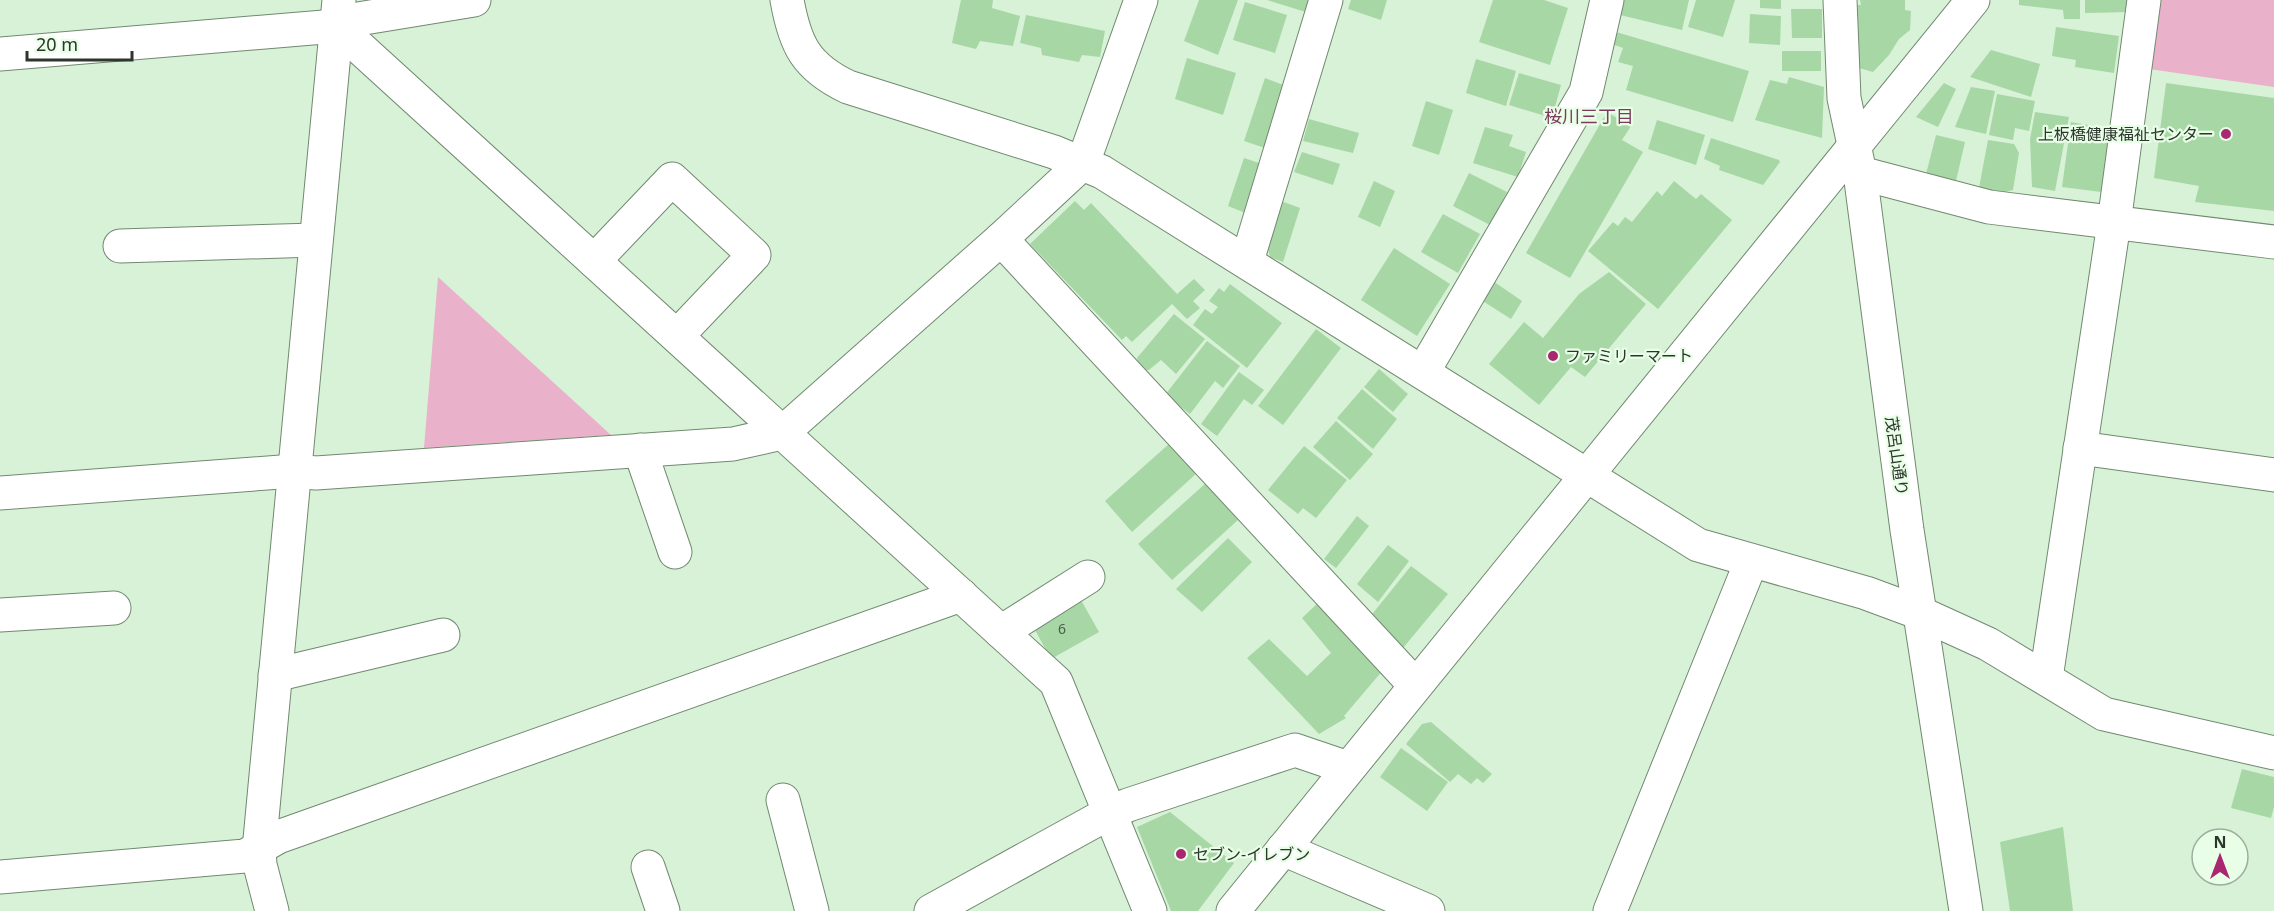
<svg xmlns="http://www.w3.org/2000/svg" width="2274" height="911" font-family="'Noto Sans','Noto Sans JP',sans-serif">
  <rect width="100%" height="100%" fill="#d7f2d6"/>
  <g fill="#eab1ca">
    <polygon points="2161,0 2274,0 2274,87 2149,69"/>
    <polygon points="438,277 611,435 424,448"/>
  </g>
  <g fill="#a8d7a6">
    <polygon points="961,0 993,0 992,8 1020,16 1013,46 980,41 976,49 952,43"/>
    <polygon points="1199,0 1238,0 1218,55 1184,41"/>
    <polygon points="1267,0 1313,0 1309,13"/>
    <polygon points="1351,0 1387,0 1381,20 1348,9"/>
    <polygon points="1493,0 1544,0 1568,8 1550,65 1479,42"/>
    <polygon points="1619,0 1689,0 1682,30 1616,14"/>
    <polygon points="1696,0 1735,0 1723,37 1688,27"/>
    <polygon points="1760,0 1781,0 1781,9 1760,8"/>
    <polygon points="1860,0 1905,0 1905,10 1911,11 1910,30 1899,39 1889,55 1873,72 1859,68 1857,5 1861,5"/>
    <polygon points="2019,0 2080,0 2080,19 2064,19 2063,10 2019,5"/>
    <polygon points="2085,0 2130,0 2130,12 2085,13"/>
    <polygon points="1245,2 1287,15 1275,53 1233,40"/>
    <polygon points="1791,9 1822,9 1822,38 1792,38"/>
    <polygon points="1750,14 1781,16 1780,45 1749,43"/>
    <polygon points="1026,15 1105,31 1100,57 1082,55 1079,62 1042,55 1041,48 1020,43"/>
    <polygon points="2056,27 2119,36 2114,73 2075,67 2076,60 2052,56"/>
    <polygon points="1616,32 1749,71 1733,122 1626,90 1633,66 1618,62 1623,48 1612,44"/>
    <polygon points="1991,50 2040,64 2031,97 1970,77"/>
    <rect x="1782" y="51" width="39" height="20"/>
    <polygon points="1187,58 1236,73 1223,115 1175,99"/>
    <polygon points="1476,59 1516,71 1506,106 1466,93"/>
    <polygon points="1519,73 1561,85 1552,118 1509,105"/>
    <polygon points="1789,77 1824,87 1822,138 1755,120 1770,80 1787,84"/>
    <polygon points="1265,78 1289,87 1268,149 1244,141"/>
    <polygon points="1944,83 1956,89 1938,127 1916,117"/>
    <polygon points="2166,83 2274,98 2274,211 2195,202 2199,186 2154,178"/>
    <polygon points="1971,87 1995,91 1986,134 1955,127"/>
    <polygon points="1997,94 2035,101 2029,131 2015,128 2013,140 1989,135"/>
    <polygon points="1426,101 1453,110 1439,155 1412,146"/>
    <polygon points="1607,112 1631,126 1622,140 1643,152 1570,278 1526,253"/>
    <polygon points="2035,112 2069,117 2055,191 2032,187 2030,139"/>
    <polygon points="1309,119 1359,133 1353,153 1303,141"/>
    <polygon points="1657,120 1705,135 1696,165 1648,149"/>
    <polygon points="2071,122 2111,129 2101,192 2062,187"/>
    <polygon points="1485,127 1513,135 1509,146 1526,152 1518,177 1473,163"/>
    <polygon points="1936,135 1965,142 1956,181 1926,174"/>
    <polygon points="1711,138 1779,160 1780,162 1763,185 1719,170 1720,166 1704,159"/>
    <polygon points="1988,140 2014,144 2019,153 2013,190 2001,193 1979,188"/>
    <polygon points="1302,152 1340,164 1333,185 1294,172"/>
    <polygon points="1244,158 1265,165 1248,214 1228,206"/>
    <polygon points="1469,173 1507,192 1490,225 1453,206"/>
    <polygon points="1374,181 1395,191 1380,227 1358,217"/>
    <polygon points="1674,181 1696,199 1701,194 1732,220 1658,309 1588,251 1613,222 1618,226 1625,217 1632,222 1657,191 1662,196"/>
    <polygon points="1075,201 1084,210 1091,203 1177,294 1194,279 1205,290 1193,301 1200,308 1187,319 1172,304 1132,342 1126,336 1122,340 1030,244"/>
    <polygon points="1281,201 1300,208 1283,262 1270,257 1266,241"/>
    <polygon points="1443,214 1480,234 1458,273 1421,252"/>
    <polygon points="1394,248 1450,284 1417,336 1361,300"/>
    <polygon points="1609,272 1646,304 1585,377 1571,367 1539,405 1489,364 1524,322 1543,338 1579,294"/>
    <polygon points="1490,279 1522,301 1511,319 1478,298"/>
    <polygon points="1230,284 1282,323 1247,368 1193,325 1205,309 1212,314 1218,307 1209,301 1219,288 1224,292"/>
    <polygon points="1174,314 1205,339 1176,374 1161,360 1149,370 1140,370 1137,358"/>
    <polygon points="1316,329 1341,348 1283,425 1258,406"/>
    <polygon points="1207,341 1240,366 1223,388 1215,381 1190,414 1165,395"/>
    <polygon points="1379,369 1408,394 1393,412 1364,387"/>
    <polygon points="1239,372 1264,390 1252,405 1244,399 1217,436 1201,424"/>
    <polygon points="1362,389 1397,419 1373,449 1337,418"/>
    <polygon points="1336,421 1373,454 1350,480 1313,447"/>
    <polygon points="1170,443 1198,472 1132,532 1105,501"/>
    <polygon points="1304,446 1347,480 1316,518 1303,508 1298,514 1268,490"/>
    <polygon points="1206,483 1239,519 1172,580 1138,544"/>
    <polygon points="1357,516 1369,526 1336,568 1324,559"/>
    <polygon points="1228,538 1252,562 1202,612 1176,589"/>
    <polygon points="1388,545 1409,561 1378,602 1357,584"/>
    <polygon points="1411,566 1448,594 1403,648 1369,618"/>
    <polygon points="1077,593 1099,632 1051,659 1030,621"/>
    <polygon points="1320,601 1384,669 1344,716 1346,718 1319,734 1247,658 1269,639 1307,676 1331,653 1302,618"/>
    <polygon points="1431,722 1492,774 1483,783 1477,778 1471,784 1458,774 1450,782 1406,744 1422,724"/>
    <polygon points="1401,748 1448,782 1427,811 1380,777"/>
    <polygon points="2242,769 2274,777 2274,807 2271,818 2231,808"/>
    <polygon points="1170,812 1234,863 1198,911 1171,911 1137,827"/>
    <polygon points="2063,827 2073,911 2010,911 2000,842"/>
  </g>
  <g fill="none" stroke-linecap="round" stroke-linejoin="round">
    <g stroke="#718970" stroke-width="35">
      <g id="minor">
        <path d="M787 0C795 45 806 67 848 87L1054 152 1102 172 1698 545 1866 593 1920 613 1988 644 2104 714 2274 753"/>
        <polyline points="1840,0 1844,98 1860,173 1907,530 1966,911"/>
        <polyline points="336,26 1056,682 1150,911"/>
        <polyline points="0,54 336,26 358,19 474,0"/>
        <polyline points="1860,173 1989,207 2274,242"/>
        <polyline points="1001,239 1415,685"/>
        <polyline points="120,246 315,240"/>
        <polyline points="594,261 672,179 754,255 677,336"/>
        <polyline points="1247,261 1326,0"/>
        <polyline points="1423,372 1586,92 1607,0"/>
        <polyline points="2080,448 2274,475"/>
        <polyline points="640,450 675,552"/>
        <polyline points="0,493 294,471 316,473 733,444 782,433 1001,239 1083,163 1141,0"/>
        <polyline points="0,615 114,608"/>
        <polyline points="1001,632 1088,577"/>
        <polyline points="275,675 443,635"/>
        <polyline points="2046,678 2114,223 2144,0"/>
        <polyline points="783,800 812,911"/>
        <polyline points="1283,849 1428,911"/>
        <polyline points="648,867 663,911"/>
        <polyline points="0,877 245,856 278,837 961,595"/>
        <polyline points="272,911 260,865 259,850 339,0"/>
        <polyline points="931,911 1109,813 1128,805 1295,750 1348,768"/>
        <polyline points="1233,911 1973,0"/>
        <polyline points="1610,911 1751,562"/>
      </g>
    </g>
    <use href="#minor" stroke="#fff" stroke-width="33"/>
  </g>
  <g fill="#a92671" stroke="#e8fee7" stroke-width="2">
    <circle cx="2226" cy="134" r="6"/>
    <circle cx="1553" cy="356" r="6"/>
    <circle cx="1181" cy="854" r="6"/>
  </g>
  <g text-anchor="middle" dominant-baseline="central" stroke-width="4.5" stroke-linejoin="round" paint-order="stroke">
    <g font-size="14" fill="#4b5e4a">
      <text x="1062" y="628">6</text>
    </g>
    <g font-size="16" fill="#2c362c" stroke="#e8fee7" text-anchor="start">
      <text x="2214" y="134" text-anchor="end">上板橋健康福祉センター</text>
      <text x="1565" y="356">ファミリーマート</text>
      <text x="1193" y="854">セブン-イレブン</text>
    </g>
    <g font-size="16" fill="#2c362c" stroke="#e8fee7">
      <text transform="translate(1897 456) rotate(82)">茂呂山通り</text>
    </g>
    <g font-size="18" fill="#7d3b5c" stroke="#e8fee7">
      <text x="1589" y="116">桜川三丁目</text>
    </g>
  </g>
  <g transform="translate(2220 857)"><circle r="28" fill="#e8fee7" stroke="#9dae9c" stroke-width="1.5"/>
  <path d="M0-4.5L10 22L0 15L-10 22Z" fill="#a92671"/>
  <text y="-9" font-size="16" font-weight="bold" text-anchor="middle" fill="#2c362c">N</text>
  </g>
  <path d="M27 51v9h105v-9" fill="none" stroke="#2c362c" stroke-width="3"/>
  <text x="36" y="51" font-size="18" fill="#2c362c" stroke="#e8fee7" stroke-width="4.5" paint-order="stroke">20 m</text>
</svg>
